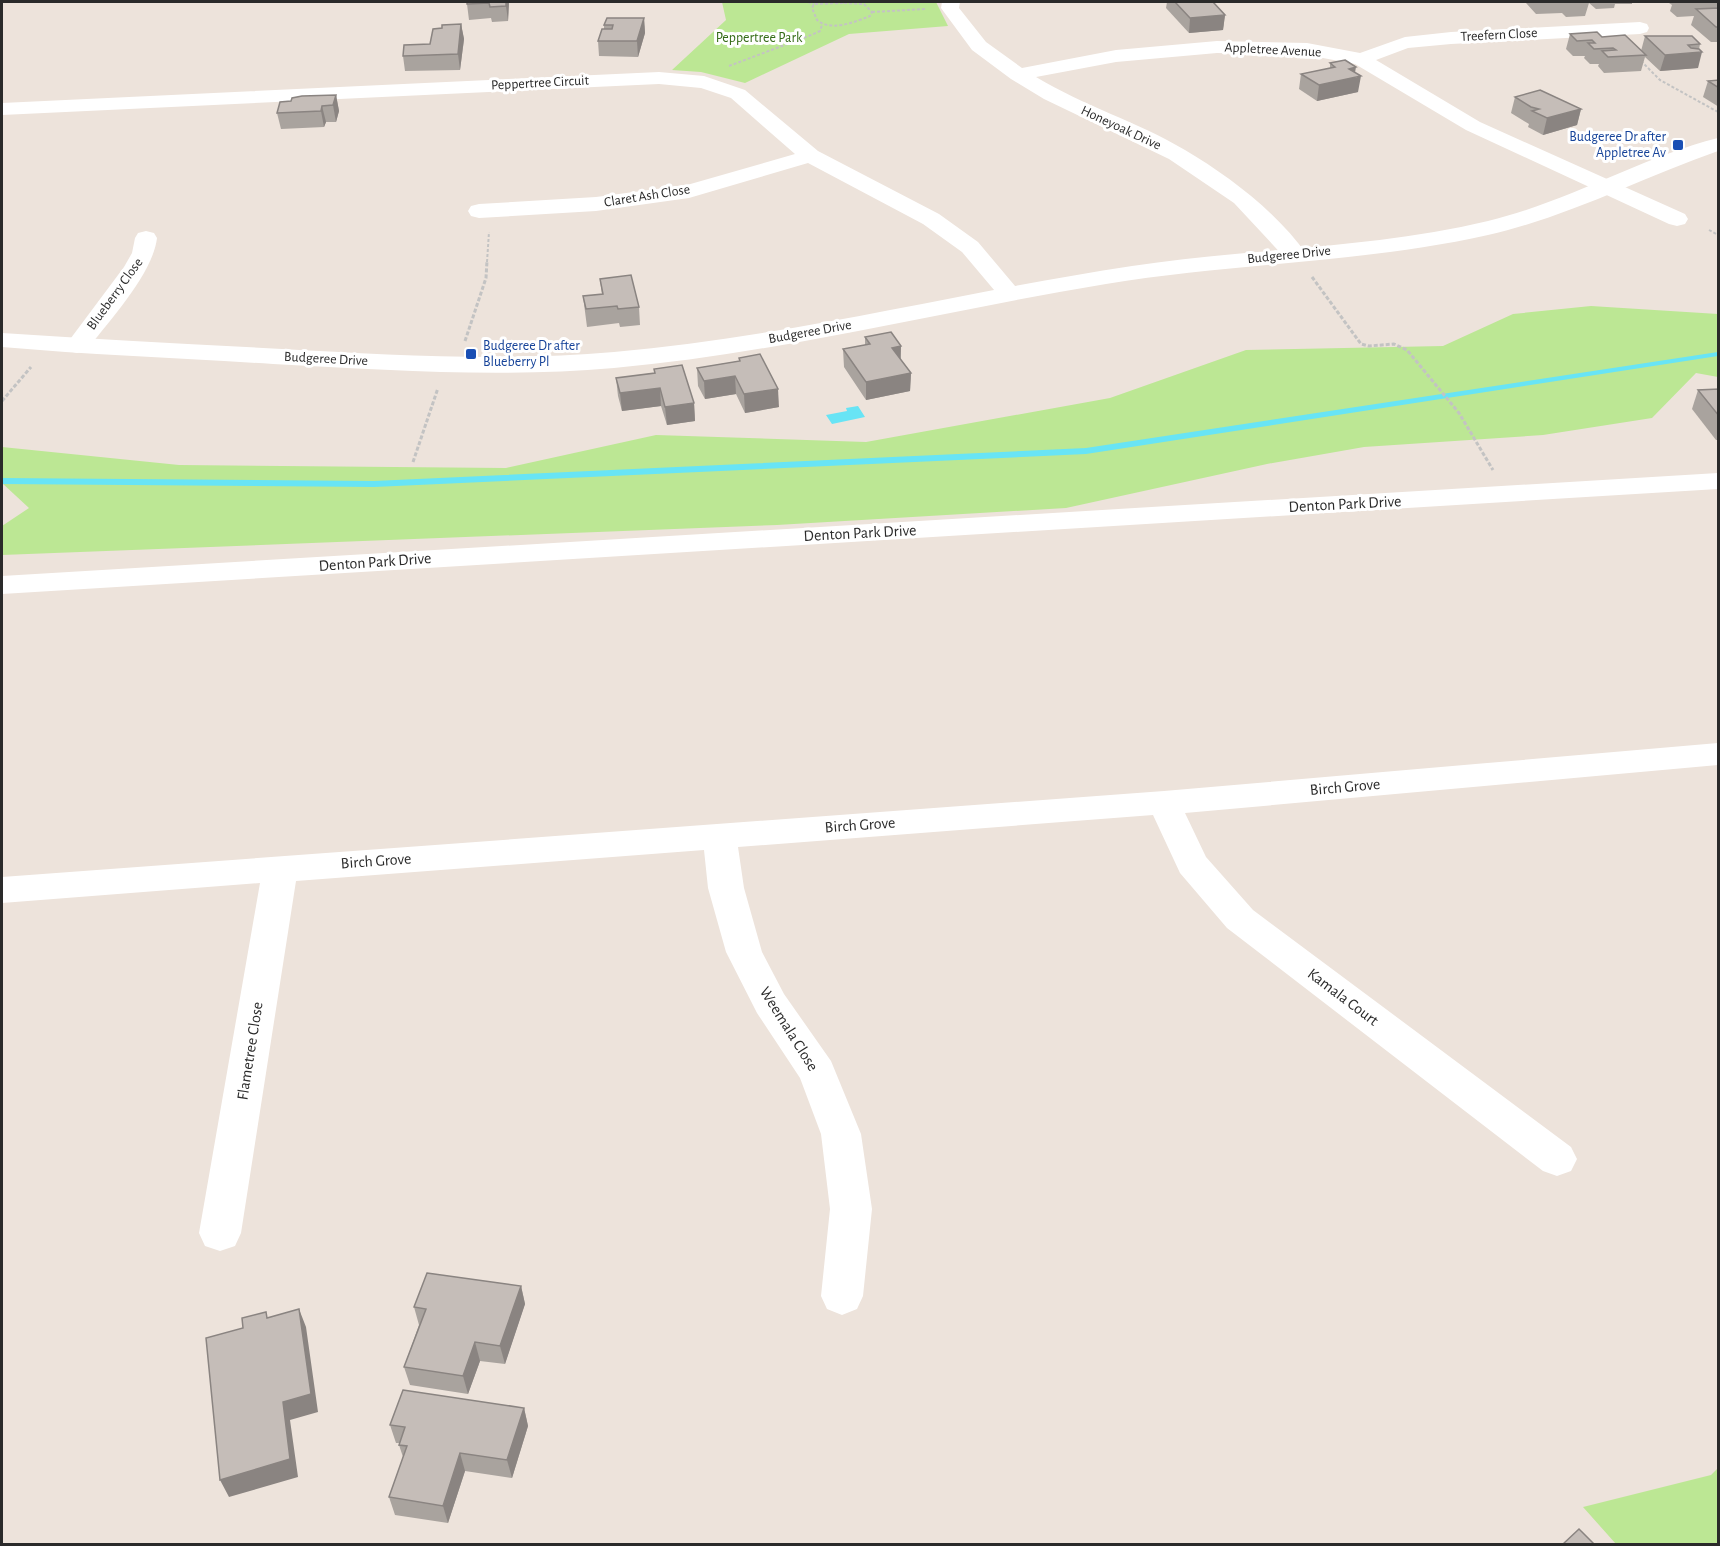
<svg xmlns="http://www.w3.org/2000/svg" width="1720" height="1546" font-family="'Alegreya Sans',sans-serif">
  <rect width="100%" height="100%" fill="#ede3db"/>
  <g fill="#bce794">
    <polygon points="722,2 936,2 948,26 849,34 745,83 701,72 672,70 726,20"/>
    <polygon points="1591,306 1718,314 1718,377 1696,373 1652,418 1543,435 1364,447 1267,464 1066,508 777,525 2,555 2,526 29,508 2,483 2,447 179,465 506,468 656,435 866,442 1110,398 1246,350 1443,346 1513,314"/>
    <polygon points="1718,1468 1718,1544 1616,1544 1583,1507 1711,1475"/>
  </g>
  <polygon fill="#68e4f5" points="858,406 865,417 832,424 826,415 847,411 846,408"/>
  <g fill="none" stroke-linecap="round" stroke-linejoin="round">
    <polygon fill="#68e4f5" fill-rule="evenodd" points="1718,352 1718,356 1086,454 374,487 2,484 2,478 374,481 1086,448"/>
    <g stroke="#c3c3c3" stroke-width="2" stroke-dasharray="3 2" stroke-linecap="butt">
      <polyline points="808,2 814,4"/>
      <path d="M844 3 864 4 872 12 870 16C855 22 831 32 817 20L812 8 814 4Z"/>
      <polyline points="872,12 925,9"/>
      <polyline points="1641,61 1660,80 1718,112"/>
      <polyline points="729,66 811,35 820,31 822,25"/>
      <polyline points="1709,230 1718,235"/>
      <polyline points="487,262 489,232"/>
    </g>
    <g stroke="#c3c3c3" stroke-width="3" stroke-dasharray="4 2" stroke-linecap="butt">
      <polyline points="1312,277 1361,344 1369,346 1394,344 1407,350 1459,413 1493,470"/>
      <polyline points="465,341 486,278 487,261"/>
      <polyline points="2,401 31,367"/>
      <polyline points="413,462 438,388"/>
    </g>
    <g fill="#fff" fill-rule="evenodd">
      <path d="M942 2H960L959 8 986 42 1022 68 1116 50 1217 41 1307 43 1360 53 1405 37 1451 32 1640 22 1647 24 1649 28 1647 32 1640 34 1451 44 1408 48 1376 60 1480 122 1685 214 1688 219 1685 224 1677 226 1669 224 1466 130 1355 64 1307 55 1217 53 1116 62 1036 77C1084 106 1138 122 1185 150 1229 176 1278 213 1307 255L1303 260 1295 262 1287 260 1234 203 1169 159 1044 99 1011 79 972 50 941 8Z"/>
      <polygon points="659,72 704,76 745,90 818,151 939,214 978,242 1020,292 1016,297 1008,299 1000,297 962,252 923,224 808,163 689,198 596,211 479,218 471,216 468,211 471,206 479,204 596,197 687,185 795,154 731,98 701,88 659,84 2,115 2,103"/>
      <path d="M146 231 154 233 157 238C153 274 108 322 86 351L77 353 68 351 65 346 124 267 132 253 135 238 138 233Z"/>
      <polygon points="1718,743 1718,765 1185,813 1206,857 1253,910 1571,1147 1577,1159 1571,1171 1557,1176 1543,1171 1227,928 1180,873 1153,815 738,847 744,888 762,952 784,994 831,1061 861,1134 872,1209 863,1296 857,1309 842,1315 827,1309 821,1296 830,1209 821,1134 800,1078 757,1013 726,952 708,888 704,850 296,881 241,1233 235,1246 220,1251 205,1246 199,1233 260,883 2,903 2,877 1164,791"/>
    </g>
    <g fill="#fff" fill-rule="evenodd">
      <path d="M1718 138V151C1641 178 1568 217 1488 235 1363 263 1233 263 1106 284 942 311 780 353 614 368 501 378 386 370 273 364 182 358 92 355 2 347V333C95 339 188 344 282 349 392 355 504 362 614 352 789 337 959 292 1132 266 1250 248 1371 249 1488 221 1568 202 1639 158 1718 138Z"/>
      <polygon points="1718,473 1718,489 2,594 2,576"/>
    </g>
  </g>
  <g fill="#a9a39e">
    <polygon points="509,2 508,21 492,22 491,18 469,20 467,4"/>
    <polygon points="1167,2 1213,2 1225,15 1223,30 1189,33 1166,8"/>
    <polygon points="1526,2 1632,2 1632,4 1615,4 1614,8 1596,9 1589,3 1585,16 1566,17 1562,13 1536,14 1526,3"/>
    <polygon points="1669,2 1719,2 1719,42 1711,42 1691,25 1694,16 1677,17 1670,11 1672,5 1669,3"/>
    <polygon points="644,18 645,33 638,57 599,56 598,41 604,29 604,25"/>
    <polygon points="461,24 464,39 460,70 405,71 403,56 430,44 442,28"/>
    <polygon points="1570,34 1602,37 1641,51 1645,36 1700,44 1699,49 1698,68 1660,71 1645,57 1641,71 1604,73 1598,66 1599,64 1590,64 1584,58 1585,56 1573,56 1566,49"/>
    <polygon points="1330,63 1355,73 1358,92 1317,101 1299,89 1301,74 1330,68"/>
    <polygon points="1719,80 1719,107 1703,97 1708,81"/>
    <polygon points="336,95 339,111 336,122 326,122 324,127 281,129 277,113 291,101"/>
    <polygon points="1515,97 1581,109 1577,125 1543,135 1528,127 1529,124 1511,113"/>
    <polygon points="600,279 639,307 640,325 620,327 619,323 587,327 583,296 602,295"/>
    <polygon points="865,337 901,346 901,360 911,373 910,391 866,400 844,367 843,349 865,345"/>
    <polygon points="739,358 779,407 745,413 736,394 705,399 698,386 697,368 739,361"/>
    <polygon points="654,369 694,403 695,421 667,425 661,406 622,411 618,396 616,378 654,373"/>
    <polygon points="1719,389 1719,440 1716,440 1692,409 1698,390"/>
    <polygon points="521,1286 525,1304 505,1364 480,1361 468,1394 410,1385 404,1367 419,1325 414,1307"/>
    <polygon points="524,1408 528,1426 512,1478 465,1471 448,1523 395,1515 389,1497 403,1457 399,1445 400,1443 396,1443 390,1425"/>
  </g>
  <g fill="#8a8481">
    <polygon points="506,2 509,2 508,21 506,6"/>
    <polygon points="1225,15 1223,30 1189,33 1190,18"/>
    <polygon points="644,18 645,33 638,57 637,41"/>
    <polygon points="461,24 464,39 460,70 458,54"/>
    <polygon points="1702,52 1698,68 1660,71 1665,55"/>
    <polygon points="1356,67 1354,78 1361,76 1358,92 1317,101 1319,85 1349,69"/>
    <polygon points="336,95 339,111 336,122 333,105"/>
    <polygon points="322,106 326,122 324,127 321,111"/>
    <polygon points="1581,109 1577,125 1543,135 1547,118"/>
    <polygon points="901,346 900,364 892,348"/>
    <polygon points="911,373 910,391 866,400 866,382"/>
    <polygon points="735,376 736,394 705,399 704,381"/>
    <polygon points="660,388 661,406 622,411 620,393"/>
    <polygon points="778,389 779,407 745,413 744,394"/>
    <polygon points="694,403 695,421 667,425 665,407"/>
    <polygon points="521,1286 525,1304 505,1364 500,1346"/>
    <polygon points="299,1309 306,1327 318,1412 290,1420 298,1477 229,1497 220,1480"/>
    <polygon points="475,1342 480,1361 468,1394 463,1376"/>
    <polygon points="524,1408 528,1426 512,1478 507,1460"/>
    <polygon points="460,1453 465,1471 448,1523 443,1506"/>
  </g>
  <g fill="#c5bdb8" stroke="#8a8481" stroke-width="1.5">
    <polygon points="467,2 506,2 506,6 490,7 489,3 467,4"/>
    <polygon points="1175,2 1213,2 1225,15 1190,18"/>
    <polygon points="1719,8 1719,27 1716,27 1696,9"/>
    <polygon points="607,18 644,18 637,41 598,41 602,29 612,29 613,25 604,25"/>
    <polygon points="461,24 458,54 403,56 404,45 430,44 433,29 442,28 442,25"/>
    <polygon points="1597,32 1602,37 1625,35 1646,55 1608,57 1602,51 1616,50 1613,48 1594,49 1588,43 1595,43 1592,40 1577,41 1570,34"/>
    <polygon points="1645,36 1692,36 1700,44 1688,45 1691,48 1699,49 1702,52 1665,55"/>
    <polygon points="1345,60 1356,67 1349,69 1361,76 1319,85 1301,74 1335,67 1330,63"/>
    <polygon points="1719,80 1719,88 1708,81"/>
    <polygon points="1540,90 1581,109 1547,118 1532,111 1539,109 1531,107 1515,97"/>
    <polygon points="336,95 333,105 322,106 321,111 277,113 280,102 291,101 292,98 302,96"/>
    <polygon points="631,275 639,307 618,309 617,306 586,309 583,296 603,294 600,279"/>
    <polygon points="891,332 901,346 892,348 911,373 866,382 843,349 870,344 865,337"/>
    <polygon points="760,354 778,389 744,394 735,376 704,381 697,368 740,361 739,358"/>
    <polygon points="682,365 694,403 665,407 660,388 620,393 616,378 655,373 654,369"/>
    <polygon points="1719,389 1719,416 1698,390"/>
    <polygon points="427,1273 521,1286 500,1346 475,1342 463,1376 404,1367 426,1309 414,1307"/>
    <polygon points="299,1309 311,1394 283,1402 290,1459 220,1480 206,1338 243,1328 242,1318 266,1312 267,1318"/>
    <polygon points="403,1390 524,1408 507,1460 460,1453 443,1506 389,1497 407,1446 399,1445 405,1427 390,1425"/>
    <polygon points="1579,1529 1595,1545 1562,1545"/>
  </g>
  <g fill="#1a4fb4" stroke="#fff" stroke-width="2">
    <rect x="1672" y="139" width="12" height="12" rx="3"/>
    <rect x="465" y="348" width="12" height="12" rx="3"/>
  </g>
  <g text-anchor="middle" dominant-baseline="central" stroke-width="6" stroke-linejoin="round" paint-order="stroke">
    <g font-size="14" fill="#2a2a2a" stroke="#fff">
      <text transform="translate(1499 35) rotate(-3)">Treefern Close</text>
      <text transform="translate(1273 50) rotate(3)">Appletree Avenue</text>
      <text transform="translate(540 83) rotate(-3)">Peppertree Circuit</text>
      <text transform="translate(1121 128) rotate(25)">Honeyoak Drive</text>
      <text transform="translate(647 196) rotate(-9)">Claret Ash Close</text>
      <text transform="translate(1289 255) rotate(-6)">Budgeree Drive</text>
      <text transform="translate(115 294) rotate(-54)">Blueberry Close</text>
      <text transform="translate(810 332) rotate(-10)">Budgeree Drive</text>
      <text transform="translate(326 359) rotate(3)">Budgeree Drive</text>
    </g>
    <g font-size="14" fill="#346b16" stroke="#fff">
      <text x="759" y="38">Peppertree Park</text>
    </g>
    <g font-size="14" fill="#164399" stroke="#fff" text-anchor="end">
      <text x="1666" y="137">Budgeree Dr after<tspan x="1666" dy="16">Appletree Av</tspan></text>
      <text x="483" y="346" text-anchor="start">Budgeree Dr after<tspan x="483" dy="16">Blueberry Pl</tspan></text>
    </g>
    <g font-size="16" fill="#2a2a2a" stroke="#fff">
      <text transform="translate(1345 504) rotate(-3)">Denton Park Drive</text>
      <text transform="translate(860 533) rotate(-3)">Denton Park Drive</text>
      <text transform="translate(375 562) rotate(-4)">Denton Park Drive</text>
      <text transform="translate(1345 787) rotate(-5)">Birch Grove</text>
      <text transform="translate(860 825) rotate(-4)">Birch Grove</text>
      <text transform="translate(376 861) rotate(-4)">Birch Grove</text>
      <text transform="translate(1343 997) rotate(37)">Kamala Court</text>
      <text transform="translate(789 1029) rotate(58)">Weemala Close</text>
      <text transform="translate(250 1051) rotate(-81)">Flametree Close</text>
    </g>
  </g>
  <rect width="1720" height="1546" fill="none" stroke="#2a2a2a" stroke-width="6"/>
</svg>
